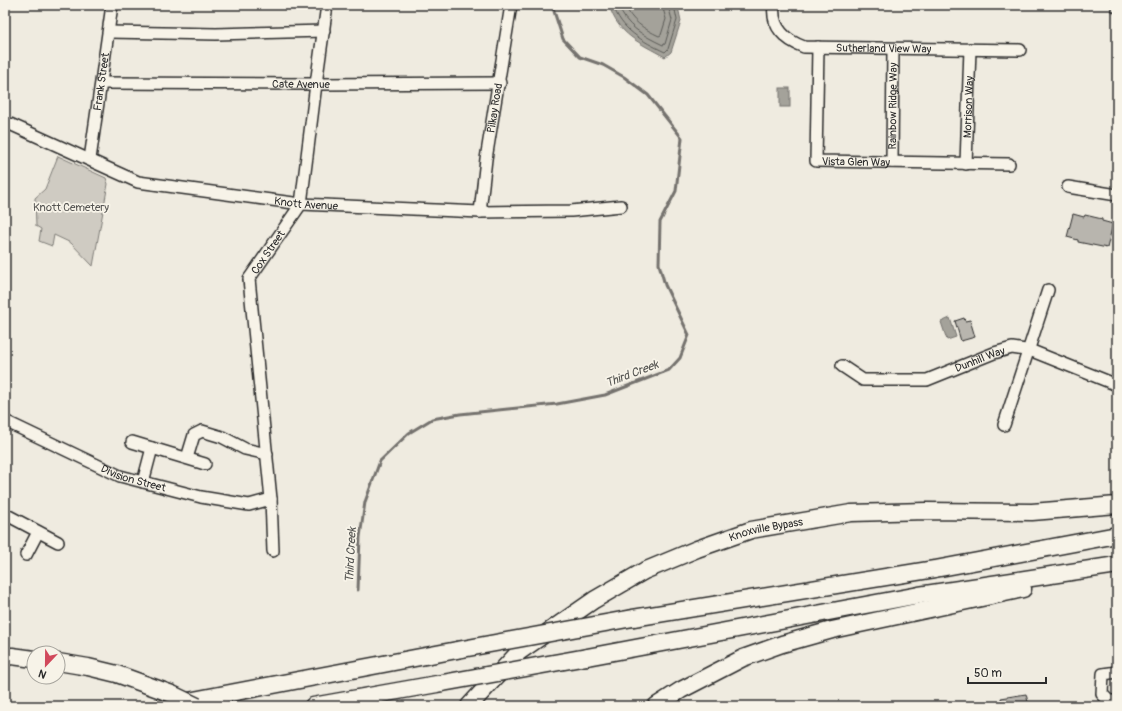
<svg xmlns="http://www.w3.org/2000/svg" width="1122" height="711" font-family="Pangolin,sans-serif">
  <rect width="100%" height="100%" fill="#efebe0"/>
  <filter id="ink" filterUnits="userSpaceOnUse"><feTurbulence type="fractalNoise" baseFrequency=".025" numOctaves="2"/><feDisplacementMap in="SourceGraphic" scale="8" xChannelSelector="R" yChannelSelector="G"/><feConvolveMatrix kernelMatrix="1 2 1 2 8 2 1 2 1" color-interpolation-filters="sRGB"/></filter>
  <g filter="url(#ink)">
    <polygon fill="#cfcbc2" stroke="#7d7b76" points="58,156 106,178 108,184 93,266 71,243 54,235 52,246 39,241 41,229 36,226 35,198 45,189"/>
    <g fill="#a4a29a" stroke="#74726e">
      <path d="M609 5H672L678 7 681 21 671 52 665 57C640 43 618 35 609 5Z"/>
      <rect x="780" y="88" width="10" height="19"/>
      <polygon points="950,318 956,337 947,340 941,322"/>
    </g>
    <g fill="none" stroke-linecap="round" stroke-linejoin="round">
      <g stroke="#5b5b57" stroke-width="1">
        <path d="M613 5C621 30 642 41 665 52L668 49 677 20 674 5"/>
        <path d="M618 5C625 26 644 36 663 45L665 44 672 20 668 5"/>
        <path d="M625 5C631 21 644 29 659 36L661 35 666 19 662 5"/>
      </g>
      <polyline stroke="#74726e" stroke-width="3" points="358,590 360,537 365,502 380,461 409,433 432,419 460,414 557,404 605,395 669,370 680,358 689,335 665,285 659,264 660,222 676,191 682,138 648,95 624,77 603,65 580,57 563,39 552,5"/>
    </g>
    <g fill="#b8b5ae" stroke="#2b2b2b">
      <polygon points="1073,214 1084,217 1085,215 1102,219 1102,221 1113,224 1107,248 1078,242 1078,240 1067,237"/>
      <polygon points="964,318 965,321 970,320 975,337 961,341 955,321"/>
      <polygon points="1026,694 1029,706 1002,706 1001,698"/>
    </g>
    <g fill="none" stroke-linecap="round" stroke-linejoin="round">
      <g stroke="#2b2b2b" stroke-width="14">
        <g id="minor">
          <path id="s1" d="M774 5C771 27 785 40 804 47L1020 50"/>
          <polyline points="1117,5 1117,7"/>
          <polyline points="109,32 216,34 324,31"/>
          <path id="s2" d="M818 47 816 161 1009 164"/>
          <path id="s3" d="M102 83 316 84 500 83"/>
          <path id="s4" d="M5 124H10L138 182 301 204 480 212 571 211 621 206"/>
          <path id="s5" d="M90 159 112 5"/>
          <path id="s6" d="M892 162 893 49"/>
          <path id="s7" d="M966 164 970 49"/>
          <polyline points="1068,187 1117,195"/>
          <path id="s8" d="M480 212 486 159 511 5"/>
          <path id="s9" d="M842 366 863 380H927L994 353 1012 348 1032 351 1117 385"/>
          <path id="s10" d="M5 421 120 476 201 497 249 505 271 499"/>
          <polyline points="1004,425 1048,290"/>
          <polyline points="132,442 205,464"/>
          <polyline points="187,458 194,435 202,431 222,437 245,449 267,454"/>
          <polyline points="143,482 152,448"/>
          <polyline points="5,514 58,542"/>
          <path id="s11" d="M273 551 271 499 249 279 301 204 316 84 327 5"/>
          <polyline points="26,555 38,532"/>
          <polyline points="1117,672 1103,674 1102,694 1109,701 1117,701"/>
        </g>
      </g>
      <g stroke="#2b2b2b" stroke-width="19">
        <g id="highway">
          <polyline points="633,618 935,569 1117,535"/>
          <polyline points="5,657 12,656 34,659"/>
          <polyline points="587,657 919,595 1117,565"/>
          <polyline points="58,662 88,667 117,674"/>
          <polyline points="162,706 457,650"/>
          <polyline points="313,706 437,684"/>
          <path id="s12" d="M469 706 519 652 594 600 644 571 697 549 751 530 851 513 926 511 1032 512 1117 505"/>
          <polyline points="656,706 681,690 743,658 782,644 832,630 1023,589"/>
        </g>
      </g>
      <use href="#minor" stroke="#f7f3e8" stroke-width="11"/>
      <use href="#highway" stroke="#f7f3e8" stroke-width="16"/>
      <g stroke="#2b2b2b" stroke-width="19" stroke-linecap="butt">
        <g id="highway-bridge">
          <polyline points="457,650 633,618"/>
          <polyline points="117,674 172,694 197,706"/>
          <polyline points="437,684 587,657"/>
        </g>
      </g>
      <use href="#highway-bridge" stroke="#f7f3e8" stroke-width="16"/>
    </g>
  </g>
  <g text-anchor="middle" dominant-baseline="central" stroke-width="3.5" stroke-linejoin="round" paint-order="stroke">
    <g font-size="11" fill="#2b2b2b" stroke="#f7f3e8">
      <text stroke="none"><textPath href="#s1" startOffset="136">Sutherland View Way</textPath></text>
      <text stroke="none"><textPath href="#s5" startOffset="78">Frank Street</textPath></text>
      <text stroke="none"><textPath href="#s3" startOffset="199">Cate Avenue</textPath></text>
      <text stroke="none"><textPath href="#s6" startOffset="56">Rainbow Ridge Way</textPath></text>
      <text stroke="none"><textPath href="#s7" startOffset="57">Morrison Way</textPath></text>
      <text stroke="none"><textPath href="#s8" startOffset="105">Pilkay Road</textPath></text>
      <text stroke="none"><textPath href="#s2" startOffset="154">Vista Glen Way</textPath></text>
      <text stroke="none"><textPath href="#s4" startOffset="315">Knott Avenue</textPath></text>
      <text stroke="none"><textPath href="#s11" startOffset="306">Cox Street</textPath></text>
      <text stroke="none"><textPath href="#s9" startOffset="146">Dunhill Way</textPath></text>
      <text stroke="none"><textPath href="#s10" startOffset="141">Division Street</textPath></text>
      <text stroke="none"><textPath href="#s12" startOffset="352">Knoxville Bypass</textPath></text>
    </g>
    <g font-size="11" fill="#545351" stroke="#f7f3e8">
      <text x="71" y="207">Knott Cemetery</text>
    </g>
    <g font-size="12" font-style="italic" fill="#555552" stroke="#f7f3e8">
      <text transform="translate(632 374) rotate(-21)">Third Creek</text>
      <text transform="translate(351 555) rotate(-87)">Third Creek</text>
    </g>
  </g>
  <rect width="1122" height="711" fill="none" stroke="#f7f3e8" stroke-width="20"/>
  <rect x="10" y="10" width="1102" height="691" fill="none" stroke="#2b2b2b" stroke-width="1.5" filter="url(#ink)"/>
  <g transform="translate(46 665) rotate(202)"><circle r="19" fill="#f7f3e8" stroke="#a5a39c"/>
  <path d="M0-3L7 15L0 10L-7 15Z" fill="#d1495b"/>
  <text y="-6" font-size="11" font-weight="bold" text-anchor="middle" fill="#2b2b2b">N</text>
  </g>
  <path d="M968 677v6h78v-6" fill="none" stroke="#2b2b2b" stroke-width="2"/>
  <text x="974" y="677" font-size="12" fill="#2b2b2b" stroke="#f7f3e8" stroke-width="3" paint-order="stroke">50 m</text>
</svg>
